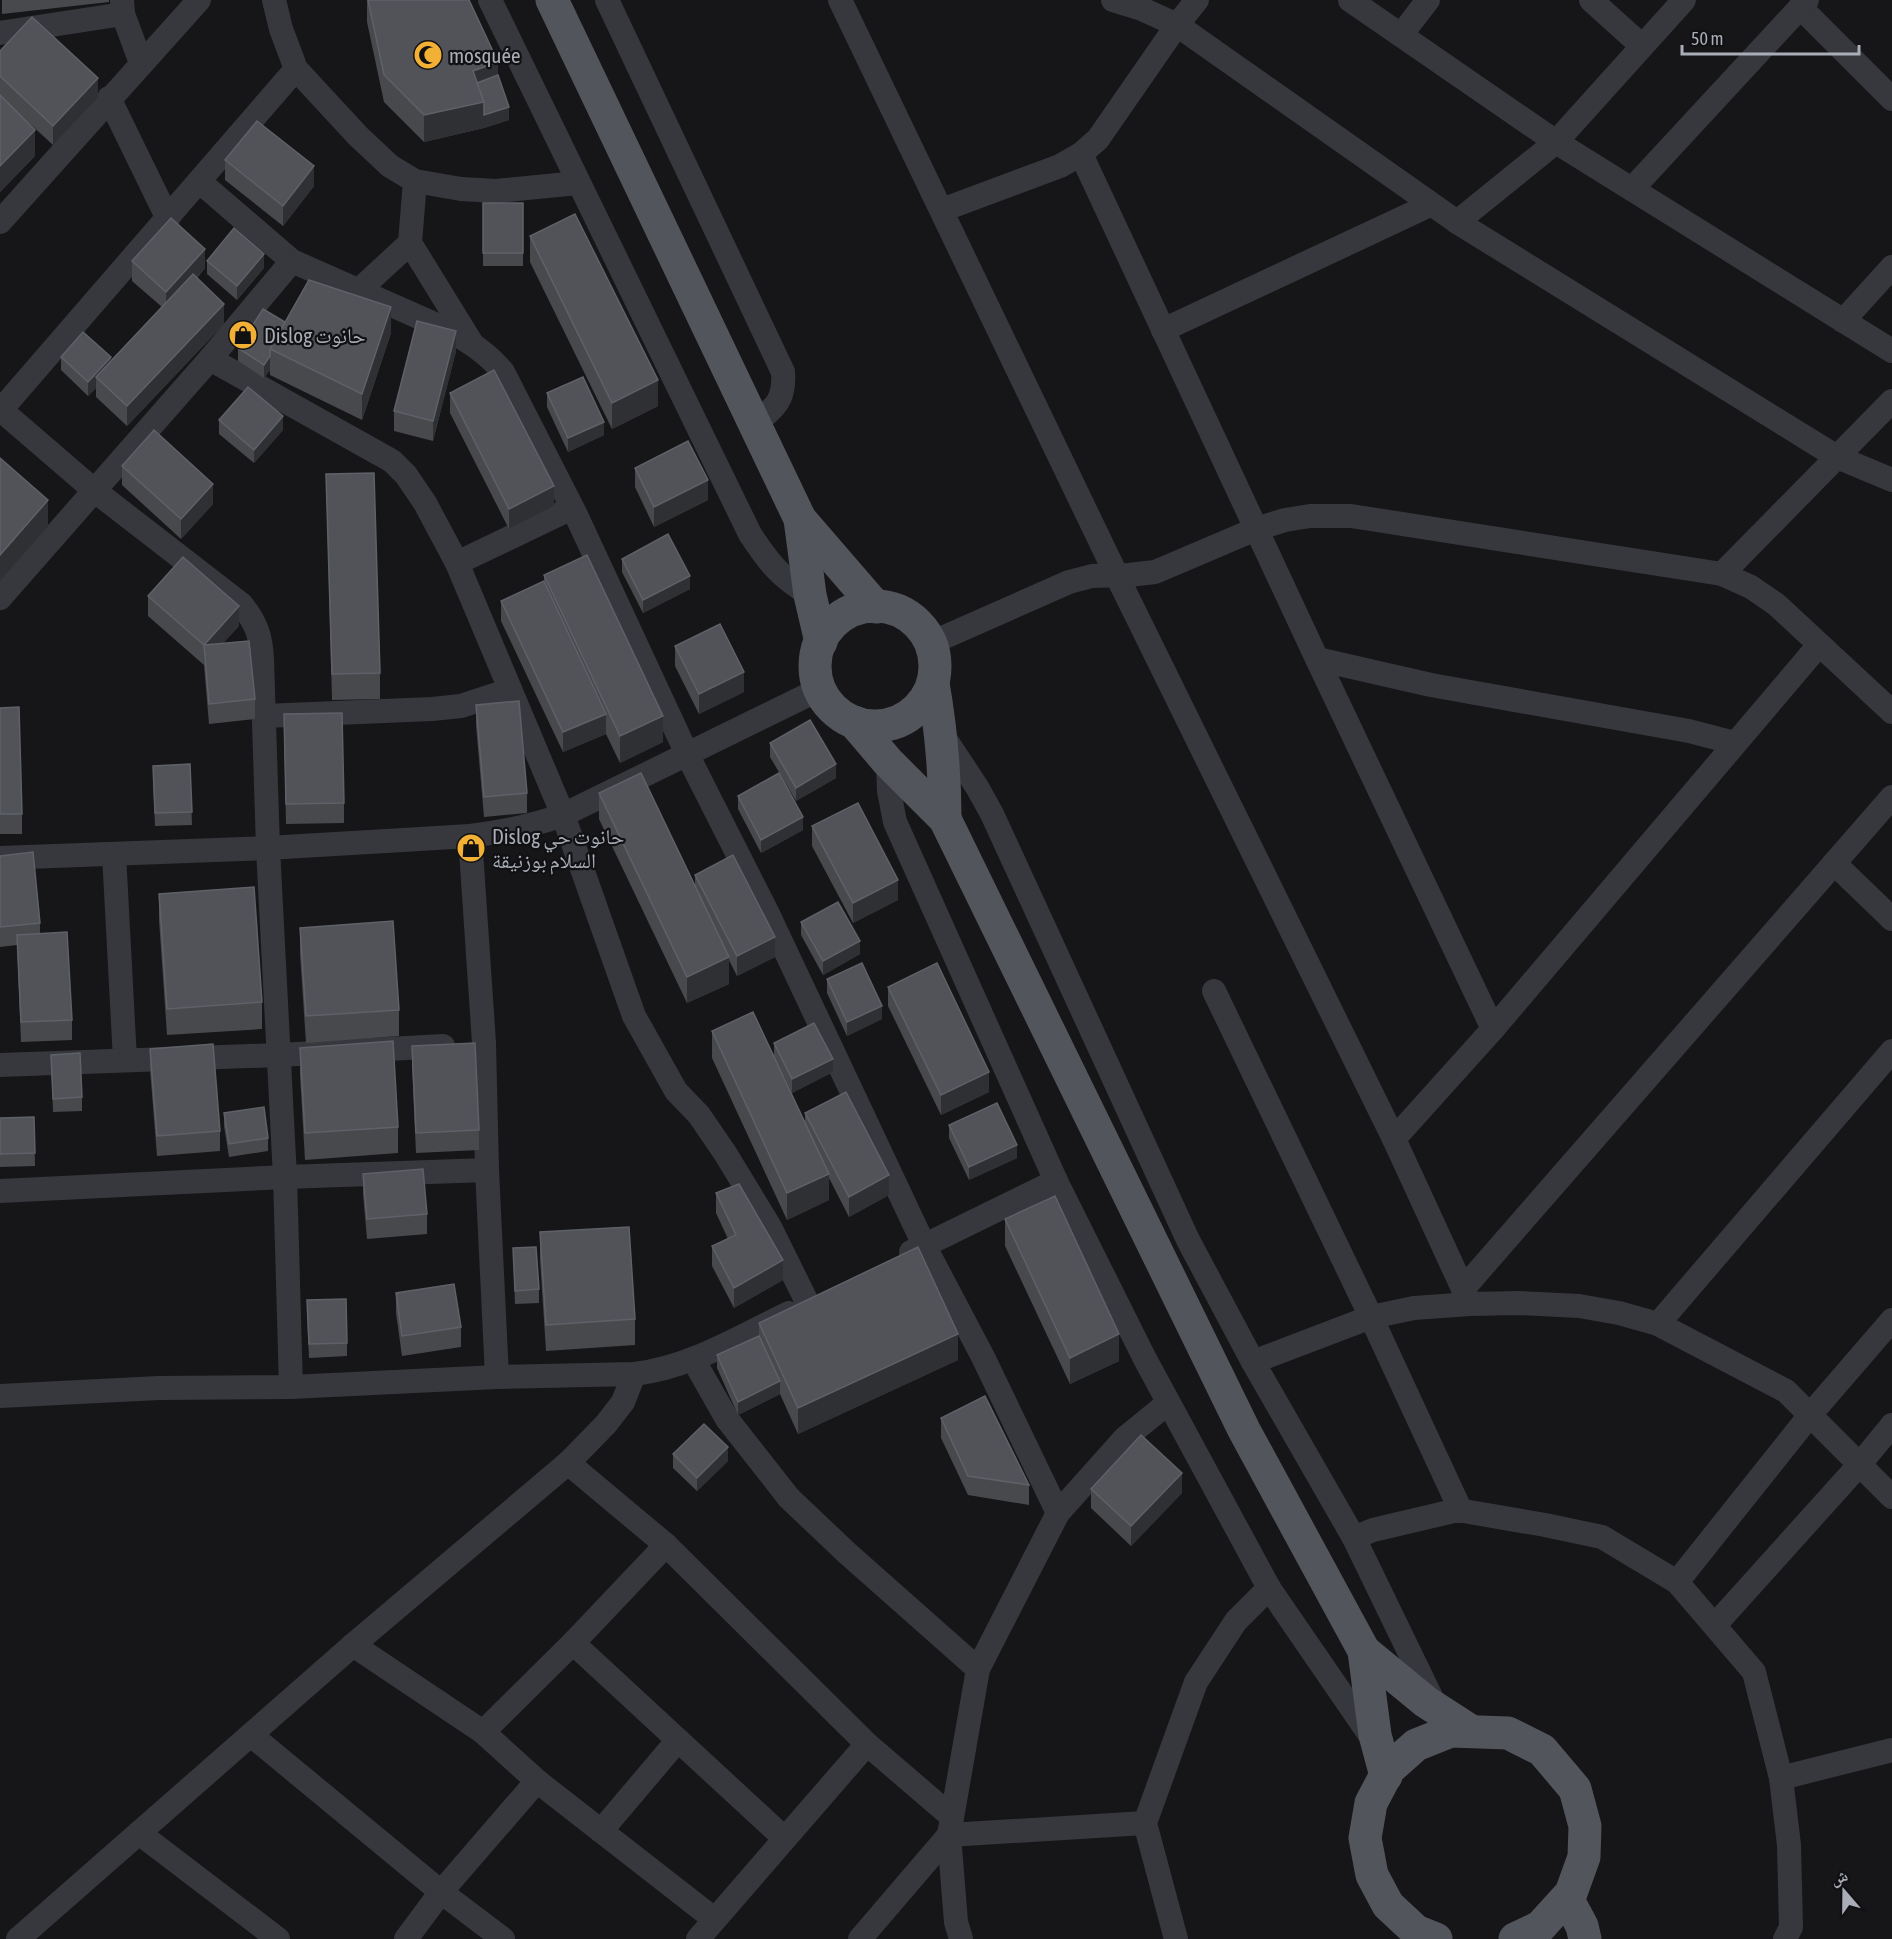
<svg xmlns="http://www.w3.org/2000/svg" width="1892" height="1939" font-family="'Asap Condensed','Noto Naskh Arabic',sans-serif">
  <rect width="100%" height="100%" fill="#161618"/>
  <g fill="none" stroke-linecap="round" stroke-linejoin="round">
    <g stroke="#37383d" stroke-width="24">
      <polyline points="122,0 123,14 141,63"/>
      <polyline points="274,0 281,29 296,69 358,136 390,166 415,181 461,189 496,191 578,183"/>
      <path d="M490 0 750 534C769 563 780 577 810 595"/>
      <path d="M607 0 783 372C785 400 776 407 754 424"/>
      <polyline points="840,0 1116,574 1394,1139 1470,1304"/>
      <polyline points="1113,0 1142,9 1177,25 1457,222 1837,457 1892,480"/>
      <polyline points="1350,0 1556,142 1892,351"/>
      <polyline points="1591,0 1642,46"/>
      <polyline points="1800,7 1892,99"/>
      <polyline points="0,33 123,14"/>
      <polyline points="1401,35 1428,0"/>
      <polyline points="109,98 168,219"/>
      <polyline points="1081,154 1317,659 1493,1029"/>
      <polyline points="415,181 410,243 471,342"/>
      <path d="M200 182 292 261 448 330C470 342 487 353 503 372L576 515 687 754 769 916 924 1245 983 1357 1058 1513"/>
      <polyline points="1632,189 1807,0"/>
      <polyline points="942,210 1060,166 1081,154 1098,139 1177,25 1197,0"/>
      <polyline points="0,222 199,0"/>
      <polyline points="1457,222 1556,142 1684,0"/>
      <polyline points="358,291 410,243"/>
      <polyline points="1843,321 1892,267"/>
      <polyline points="1163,330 1430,205"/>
      <polyline points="210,359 392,461 406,475 425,503 457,563 563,815 634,1016 676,1091 699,1115 725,1153 770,1227 808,1304"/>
      <path d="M1 410 95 491 241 604C256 622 261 636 262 659L268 848 285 1177 291 1387"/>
      <polyline points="0,411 296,69"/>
      <polyline points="457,563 572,508"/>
      <polyline points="1722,574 1892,401"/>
      <polyline points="0,598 210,359 292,261"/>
      <polyline points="931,643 1069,582 1092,576 1129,575 1155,572 1256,529 1285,520 1310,516 1351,516 1722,574 1751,587 1777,605 1892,712"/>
      <polyline points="1317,659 1431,685 1689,731 1735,743"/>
      <polyline points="264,716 432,709 461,706 510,690"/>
      <polyline points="942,734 977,787 992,814 1188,1240 1253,1362 1354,1538 1436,1707"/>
      <polyline points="888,762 889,791 895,822 1056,1181 1145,1359 1269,1588 1374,1741"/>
      <polyline points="470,836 484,1043 487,1170 497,1377"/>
      <polyline points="114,854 125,1060"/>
      <path d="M0 858 268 848 470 836C503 832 532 826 563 815L820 689"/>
      <polyline points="1834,863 1892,919"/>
      <polyline points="1214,991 1371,1317 1461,1511"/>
      <polyline points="0,1065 279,1055 443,1046"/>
      <polyline points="1394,1139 1493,1029 1819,645"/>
      <polyline points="0,1191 285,1177 487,1170"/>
      <polyline points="911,1252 1056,1181"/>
      <polyline points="1463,1289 1892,797"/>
      <polyline points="1658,1324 1892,1051"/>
      <polyline points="693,1359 727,1419 789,1498 847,1553 978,1669"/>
      <polyline points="1253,1362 1371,1317 1414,1308 1470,1304 1519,1303 1579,1306 1619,1313 1658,1324 1786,1391 1892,1497"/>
      <path d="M0 1396 159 1388 291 1387 497 1377 634 1374C689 1368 739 1337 789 1313"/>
      <polyline points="568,1463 666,1545 867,1744 952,1817"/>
      <polyline points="1354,1538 1373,1530 1458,1510 1545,1525 1602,1537 1677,1582 1754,1672 1781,1778 1789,1845 1791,1927 1785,1939"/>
      <polyline points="1677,1582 1810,1415 1892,1320"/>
      <polyline points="1715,1625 1860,1464 1892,1425"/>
      <polyline points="573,1643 784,1838"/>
      <polyline points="353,1645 483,1732 537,1781 714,1919"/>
      <polyline points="483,1732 573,1643 666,1545"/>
      <polyline points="251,1735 441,1892 503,1939"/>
      <polyline points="1781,1778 1892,1750"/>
      <polyline points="601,1831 678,1740"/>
      <polyline points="139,1833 278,1939"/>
      <polyline points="18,1939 353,1645 568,1463 606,1424 623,1402 634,1374"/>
      <polyline points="406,1939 441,1892 537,1781"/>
      <polyline points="698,1939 867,1744"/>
      <polyline points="860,1939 949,1835 1145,1823"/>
      <polyline points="961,1939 956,1922 949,1835 978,1669 1058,1513 1125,1438 1168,1403"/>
      <polyline points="1176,1939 1145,1823 1196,1682 1236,1621 1269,1588"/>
    </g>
    <g stroke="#53555c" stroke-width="33">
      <polyline points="552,0 800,519 876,607"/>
      <polyline points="800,519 810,595 821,642"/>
      <circle cx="875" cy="666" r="60"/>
      <path d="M933 683C941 729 945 773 945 819"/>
      <polyline points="854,722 888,762 945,819 1244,1430 1364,1651 1375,1735 1386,1776"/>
      <polyline points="1364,1651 1426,1702 1471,1731"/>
      <polyline points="1567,1898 1582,1926 1585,1939"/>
      <polyline points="1436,1939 1416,1931 1388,1905 1372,1875 1365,1838 1371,1803 1389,1769 1416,1745 1451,1731 1508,1733 1542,1750 1575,1789 1585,1826 1584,1857 1571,1893 1540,1927 1515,1939"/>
    </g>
  </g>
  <g fill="#47494d">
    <polygon points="2,0 109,0 109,2 2,14"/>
    <polygon points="367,0 469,0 498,75 509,120 484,128 424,142 384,102 367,22"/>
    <polygon points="0,51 98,98 53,145 16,111 35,156 0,192"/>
    <polygon points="225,160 314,186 283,226 225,180"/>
    <rect x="483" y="203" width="40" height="63"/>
    <polygon points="530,236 658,406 612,429 530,262"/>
    <polygon points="132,261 205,268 197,278 224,324 127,426 96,397 96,388 88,396 61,370 61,357 111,360 162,307 132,281"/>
    <polygon points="207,261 264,268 237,300 207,274"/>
    <polygon points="285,322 391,333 362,420 270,375 270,370 264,378 238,361 238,348"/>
    <polygon points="456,351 433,441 394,431 394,411"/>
    <polygon points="450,393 554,506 509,529 450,413"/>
    <polygon points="547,393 604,435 568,452 547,407"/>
    <polygon points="219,420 283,430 254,463 219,434"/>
    <polygon points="122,466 213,504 181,539 122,485"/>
    <polygon points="635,468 708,500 654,527 635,487"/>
    <polygon points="326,474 380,673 380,699 332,700"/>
    <polygon points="622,559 690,589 643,613 622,572"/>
    <polygon points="544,575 663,742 620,763 606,734 563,752 501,621 501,601 544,581"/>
    <polygon points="148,596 239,626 223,643 255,699 255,719 209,724 204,665 148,616"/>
    <polygon points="675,646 744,692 699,714 675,666"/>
    <polygon points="476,705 527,793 527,813 484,817 476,725"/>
    <polygon points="0,708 22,814 22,834 0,834"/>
    <polygon points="284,734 344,803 344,823 286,824"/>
    <polygon points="770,743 836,778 796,801 770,757"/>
    <polygon points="190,764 192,825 155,826 153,779"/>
    <polygon points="599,793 695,887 695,875 775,957 737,976 729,960 729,984 687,1003 599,819"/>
    <polygon points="738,796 803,830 761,853 738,809"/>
    <polygon points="812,826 898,900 853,923 812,846"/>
    <polygon points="0,856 40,923 40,933 72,1020 72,1040 21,1042 17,945 0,947"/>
    <polygon points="159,894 262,1002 262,1029 167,1035 159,920"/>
    <polygon points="801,922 860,954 823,975 801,935"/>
    <polygon points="300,928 399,1010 399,1036 306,1043 300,954"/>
    <polygon points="827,979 882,1019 847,1036 827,993"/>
    <polygon points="888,987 989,1092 941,1115 888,1006"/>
    <polygon points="712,1031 774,1056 774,1043 833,1072 792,1093 776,1060 805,1123 805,1113 889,1195 849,1217 829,1178 829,1200 787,1220 712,1058"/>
    <polygon points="412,1046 479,1130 479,1150 416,1153 412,1066"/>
    <polygon points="300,1048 398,1127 398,1153 305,1160 300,1075"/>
    <polygon points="150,1049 220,1131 220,1151 157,1156 150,1069"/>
    <polygon points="51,1055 82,1097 82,1111 53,1112"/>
    <polygon points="224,1113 268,1138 268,1151 229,1157 224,1126"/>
    <polygon points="34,1117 35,1166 0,1167 0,1118"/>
    <polygon points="949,1125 1017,1158 969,1180 949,1138"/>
    <polygon points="363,1174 427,1214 427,1234 367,1239 363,1194"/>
    <polygon points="716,1193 783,1280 734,1308 712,1266 712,1246 728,1239 716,1213"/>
    <polygon points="1005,1219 1119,1361 1070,1384 1005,1246"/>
    <polygon points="540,1232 635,1319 635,1345 546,1351 540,1259"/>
    <polygon points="513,1248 539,1289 539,1303 515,1304"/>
    <polygon points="396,1293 461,1327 461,1347 402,1356 396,1313"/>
    <polygon points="307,1313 347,1343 347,1356 309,1358"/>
    <polygon points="759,1323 958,1360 798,1434 780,1394 738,1415 717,1368 717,1355 759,1336"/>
    <polygon points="941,1418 1029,1485 1029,1505 968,1495 941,1438"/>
    <polygon points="673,1454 728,1461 697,1491 673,1468"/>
    <polygon points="1091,1489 1182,1493 1131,1546 1091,1508"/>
  </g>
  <g fill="#2f3033">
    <polygon points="498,62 498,89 477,96 473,71"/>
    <polygon points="98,78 98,98 53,145 53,126"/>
    <polygon points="484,102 509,107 509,120 484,128 424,142 424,115"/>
    <polygon points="35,130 35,156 0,192 0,166"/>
    <polygon points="314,166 314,186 283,226 283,206"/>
    <polygon points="205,249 205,268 166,312 166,292"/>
    <polygon points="264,254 264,268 237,300 237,286"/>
    <polygon points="224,304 224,324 127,426 127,406"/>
    <polygon points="391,307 391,333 362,420 362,394"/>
    <polygon points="456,331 456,351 433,441 433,421"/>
    <polygon points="270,356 270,370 264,378 264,365"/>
    <polygon points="111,357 111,371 96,377 96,388 88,396 88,382"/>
    <polygon points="658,380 658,406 612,429 612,403"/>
    <polygon points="283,416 283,430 254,463 254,450"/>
    <polygon points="604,422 604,435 568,452 568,438"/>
    <polygon points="708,480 708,500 654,527 654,507"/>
    <polygon points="213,484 213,504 181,539 181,519"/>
    <polygon points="554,486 554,506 509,529 509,509"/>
    <polygon points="48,500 48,526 0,581 0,555"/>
    <polygon points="690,576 690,589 643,613 643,600"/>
    <polygon points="239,606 239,626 205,663 204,645"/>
    <polygon points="744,672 744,692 699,714 699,694"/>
    <polygon points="606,714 606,734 563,752 563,732"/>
    <polygon points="663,716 663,742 620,763 620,736"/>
    <polygon points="836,764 836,778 796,801 796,788"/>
    <polygon points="803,817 803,830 761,853 761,840"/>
    <polygon points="898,880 898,900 853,923 853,903"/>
    <polygon points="775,937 775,957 737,976 737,956"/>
    <polygon points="860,941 860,954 823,975 823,961"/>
    <polygon points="729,957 729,984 687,1003 687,977"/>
    <polygon points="882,1006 882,1019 847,1036 847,1022"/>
    <polygon points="833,1059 833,1072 792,1093 792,1079"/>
    <polygon points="989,1072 989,1092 941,1115 941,1095"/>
    <polygon points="1017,1145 1017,1158 969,1180 969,1167"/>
    <polygon points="829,1174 829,1200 787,1220 787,1193"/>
    <polygon points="889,1175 889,1195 849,1217 849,1197"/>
    <polygon points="783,1260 783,1280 734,1308 734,1288"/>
    <polygon points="958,1334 958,1360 798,1434 798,1408"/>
    <polygon points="1119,1334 1119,1361 1070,1384 1070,1358"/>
    <polygon points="780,1381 780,1394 738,1415 738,1402"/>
    <polygon points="728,1447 728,1461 697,1491 697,1478"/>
    <polygon points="1182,1473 1182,1493 1131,1546 1131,1526"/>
  </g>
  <g fill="#525359" stroke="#5f6168" stroke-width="1.5">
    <polygon points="368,0 469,0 498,62 473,71 484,102 424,115 384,75"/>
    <polygon points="32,17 98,78 53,126 0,76 0,51"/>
    <polygon points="498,75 509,107 484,115 484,102 477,83"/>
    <polygon points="0,95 35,130 0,166"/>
    <polygon points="257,121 314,166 283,206 225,160"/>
    <rect x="483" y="203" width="40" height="50"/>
    <polygon points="575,214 658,380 612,403 530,236"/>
    <polygon points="171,218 205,249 166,292 132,261"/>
    <polygon points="234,228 264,254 237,286 207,261"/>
    <polygon points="193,274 224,304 127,406 96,377"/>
    <polygon points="309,280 391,307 362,394 270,349"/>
    <polygon points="263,309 285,322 270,349 270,356 264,365 238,348"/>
    <polygon points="417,321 456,331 433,421 394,411"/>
    <polygon points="83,332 111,357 88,382 61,357"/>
    <polygon points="494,370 554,486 509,509 450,393"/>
    <polygon points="583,377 604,422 568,438 547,393"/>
    <polygon points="248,387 283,416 254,450 219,420"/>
    <polygon points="154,430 213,484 181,519 122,466"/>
    <polygon points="688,441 708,480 654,507 635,468"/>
    <polygon points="0,458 48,500 0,555"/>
    <polygon points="374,473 380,673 332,674 326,474"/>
    <polygon points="668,534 690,576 643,600 622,559"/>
    <polygon points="587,555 663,716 620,736 544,575"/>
    <polygon points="183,557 239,606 204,645 249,641 255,699 209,704 204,645 148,596"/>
    <polygon points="544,581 606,714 563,732 501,601"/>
    <polygon points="720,624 744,672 699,694 675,646"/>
    <polygon points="519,701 527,793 484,797 476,705"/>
    <polygon points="19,707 22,814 0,814 0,708"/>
    <polygon points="342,713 344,803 286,804 284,714"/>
    <polygon points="810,720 836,764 796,788 770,743"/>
    <polygon points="190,764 192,812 155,813 153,766"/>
    <polygon points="641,773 729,957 687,977 599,793"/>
    <polygon points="779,773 803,817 761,840 738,796"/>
    <polygon points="858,803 898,880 853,903 812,826"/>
    <polygon points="33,852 40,923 0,927 0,856"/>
    <polygon points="733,855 775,937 737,956 695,875"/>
    <polygon points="254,887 262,1002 167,1009 159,894"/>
    <polygon points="838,902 860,941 823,961 801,922"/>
    <polygon points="393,921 399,1010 306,1016 300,928"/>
    <polygon points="67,932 72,1020 21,1022 17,935"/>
    <polygon points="862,963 882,1006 847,1022 827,979"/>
    <polygon points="937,963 989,1072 941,1095 888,987"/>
    <polygon points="753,1012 829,1174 787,1193 712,1031"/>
    <polygon points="814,1023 833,1059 792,1079 774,1043"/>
    <polygon points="393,1041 398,1127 305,1133 300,1048"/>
    <polygon points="475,1043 479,1130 416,1133 412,1046"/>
    <polygon points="213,1044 220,1131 157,1136 150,1049"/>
    <polygon points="80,1053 82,1097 53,1099 51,1055"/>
    <polygon points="846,1092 889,1175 849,1197 805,1113"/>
    <polygon points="997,1103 1017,1145 969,1167 949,1125"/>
    <polygon points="264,1107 268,1138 229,1144 224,1113"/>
    <polygon points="34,1117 35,1153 0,1154 0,1118"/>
    <polygon points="423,1169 427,1214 367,1219 363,1174"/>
    <polygon points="739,1184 783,1260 734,1288 712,1246 736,1235 716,1193"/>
    <polygon points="1055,1196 1119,1334 1070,1358 1005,1219"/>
    <polygon points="629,1227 635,1319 546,1325 540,1232"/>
    <polygon points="536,1247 539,1289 515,1291 513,1248"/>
    <polygon points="918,1247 958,1334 798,1408 759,1323"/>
    <polygon points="454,1284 461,1327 402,1336 396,1293"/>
    <polygon points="346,1299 347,1343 309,1344 307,1300"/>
    <polygon points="759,1336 780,1381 738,1402 717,1355"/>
    <polygon points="985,1396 1029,1485 968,1476 941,1418"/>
    <polygon points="704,1424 728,1447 697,1478 673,1454"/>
    <polygon points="1141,1435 1182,1473 1131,1526 1091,1489"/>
  </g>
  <defs>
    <g id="mosque-disc" transform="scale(1.5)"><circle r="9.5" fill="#f2b134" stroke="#111113"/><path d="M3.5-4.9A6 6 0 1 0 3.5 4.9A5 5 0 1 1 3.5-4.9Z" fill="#111"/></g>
    <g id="shop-disc" transform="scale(1.5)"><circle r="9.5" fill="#f2b134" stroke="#111113"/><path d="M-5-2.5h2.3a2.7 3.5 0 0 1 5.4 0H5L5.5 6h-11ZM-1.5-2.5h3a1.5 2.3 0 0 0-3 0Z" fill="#111"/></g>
  </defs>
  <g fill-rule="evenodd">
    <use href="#mosque-disc" x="428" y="55"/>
    <use href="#shop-disc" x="243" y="335"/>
    <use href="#shop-disc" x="471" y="848"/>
  </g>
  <g text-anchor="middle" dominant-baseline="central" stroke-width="4.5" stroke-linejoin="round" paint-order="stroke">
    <g font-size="21" fill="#a8adb8" stroke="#111113" text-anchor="start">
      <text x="449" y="55">mosquée</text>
      <text x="264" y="335">Dislog حانوت</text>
      <text x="492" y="836">Dislog حانوت حي<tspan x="492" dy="24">السلام بوزنيقة</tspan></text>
    </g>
  </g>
  <g transform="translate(1844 1891) rotate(340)" stroke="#111113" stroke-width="4.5" paint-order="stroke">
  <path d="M0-4.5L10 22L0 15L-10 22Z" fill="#a8adb8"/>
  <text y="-9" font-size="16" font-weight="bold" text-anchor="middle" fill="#a8adb8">ش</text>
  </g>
  <path d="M1682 45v9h177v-9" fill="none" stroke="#a8adb8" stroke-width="3"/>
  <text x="1691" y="45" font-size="18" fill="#a8adb8" stroke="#111113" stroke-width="4.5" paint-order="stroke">50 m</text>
</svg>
